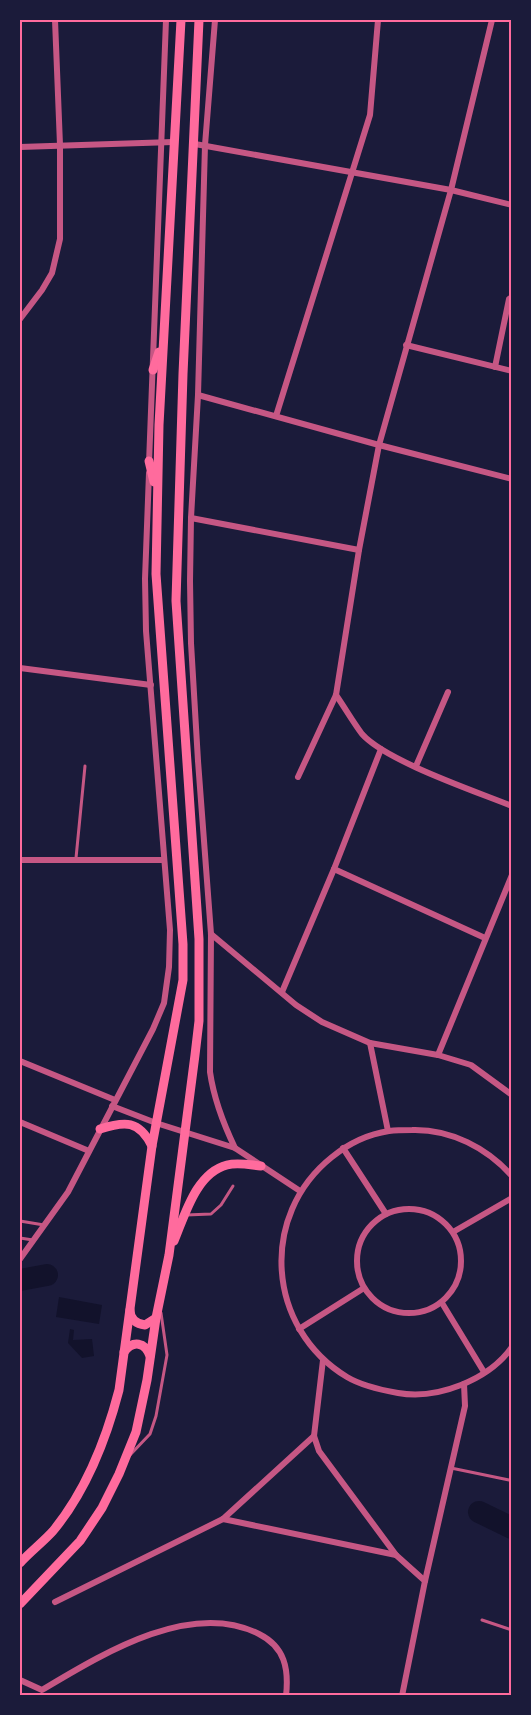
<svg xmlns="http://www.w3.org/2000/svg" width="531" height="1715" font-family="'Space Grotesk',sans-serif">
  <rect width="100%" height="100%" fill="#1b1b3a"/>
  <g fill="#12122b">
    <polygon points="59,1297 102,1305 99,1324 56,1317"/>
    <polygon points="70,1329 74,1330 73,1340 92,1339 94,1356 82,1358 68,1343"/>
  </g>
  <g fill="none" stroke-linecap="round" stroke-linejoin="round">
    <g stroke="#12122b" stroke-width="22">
      <polyline points="20,1280 47,1275"/>
      <polyline points="479,1512 512,1528"/>
    </g>
    <g stroke="#c65784" stroke-width="3">
      <polyline points="76,858 85,766"/>
      <polyline points="186,1215 211,1214 221,1205 233,1186"/>
      <polyline points="20,1221 44,1225"/>
      <polyline points="20,1238 33,1240"/>
      <polyline points="130,1455 150,1434 156,1416 167,1355 161,1313"/>
      <polyline points="451,1468 509,1480"/>
      <polyline points="482,1620 512,1630"/>
    </g>
    <g stroke="#c65784" stroke-width="6">
      <path d="M215 20 205 145 198 395 191 518 190 581 191 643 198 761 211 934 210 1072C214 1100 223 1123 235 1148"/>
      <polyline points="195,144 451,190 512,205"/>
      <polyline points="20,147 173,142"/>
      <polyline points="20,319 42,290 52,273 60,239 60,145 55,20"/>
      <polyline points="406,345 512,371"/>
      <polyline points="495,367 509,299 512,297"/>
      <polyline points="198,395 379,445 512,479"/>
      <polyline points="276,416 370,115 378,20"/>
      <polyline points="149,463 166,20"/>
      <polyline points="191,518 359,550"/>
      <polyline points="20,668 151,685"/>
      <path d="M336 695C345 708 353 722 362 734 386 761 475 791 512 806"/>
      <polyline points="416,766 448,692"/>
      <polyline points="298,777 336,695 359,550 379,445 451,190 492,20"/>
      <polyline points="20,860 164,860"/>
      <polyline points="334,869 485,938"/>
      <polyline points="211,934 296,1005 322,1022 370,1043 438,1055 471,1065 512,1095"/>
      <polyline points="282,992 334,869 381,749"/>
      <polyline points="370,1043 388,1131"/>
      <polyline points="438,1055 512,875"/>
      <polyline points="20,1061 115,1100"/>
      <polyline points="112,1106 156,1123 235,1148 300,1191"/>
      <polyline points="20,1122 89,1151"/>
      <polyline points="343,1148 386,1214"/>
      <path d="M512 1176C487 1148 451 1129 412 1130 405 1130 397 1130 389 1131 369 1134 348 1144 332 1157 259 1215 266 1328 347 1377 362 1386 381 1390 398 1393 437 1400 489 1380 512 1347"/>
      <circle cx="409" cy="1261" r="52"/>
      <polyline points="453,1232 512,1198"/>
      <polyline points="20,1259 68,1192 153,1029 164,1003 169,967 170,930 146,631 145,579 149,473"/>
      <polyline points="442,1303 484,1372"/>
      <polyline points="299,1329 364,1288"/>
      <polyline points="323,1360 314,1436 319,1451 396,1555 425,1581"/>
      <polyline points="223,1519 396,1555"/>
      <polyline points="55,1602 223,1519 314,1436"/>
      <path d="M20 1680 42 1690C101 1655 190 1599 259 1634 285 1647 289 1669 286 1696"/>
      <polyline points="402,1696 425,1581 465,1406 464,1384"/>
    </g>
    <g stroke="#ff6b9d" stroke-width="9">
      <polyline points="153,370 159,352"/>
      <polyline points="149,461 154,482"/>
      <path d="M100 1129C125 1121 139 1120 152 1146"/>
      <path d="M174 1241C185 1215 196 1173 227 1165 238 1162 250 1165 261 1166"/>
      <path d="M130 1310C130 1320 137 1324 145 1325L156 1318"/>
      <path d="M124 1352C133 1340 145 1342 150 1356"/>
      <path d="M20 1563C30 1552 43 1542 53 1531 86 1491 106 1440 119 1390L152 1146 183 980V944L156 574 159 425 181 20"/>
      <polyline points="20,1604 80,1541 102,1508 119,1474 136,1432 147,1380 156,1318 169,1255 195,1055 199,1021 199,939 176,601 183,374 199,20"/>
    </g>
  </g>
  <rect width="531" height="1715" fill="none" stroke="#1b1b3a" stroke-width="42"/>
  <rect x="21" y="21" width="489" height="1673" fill="none" stroke="#ff6b9d" stroke-width="2"/>
</svg>
